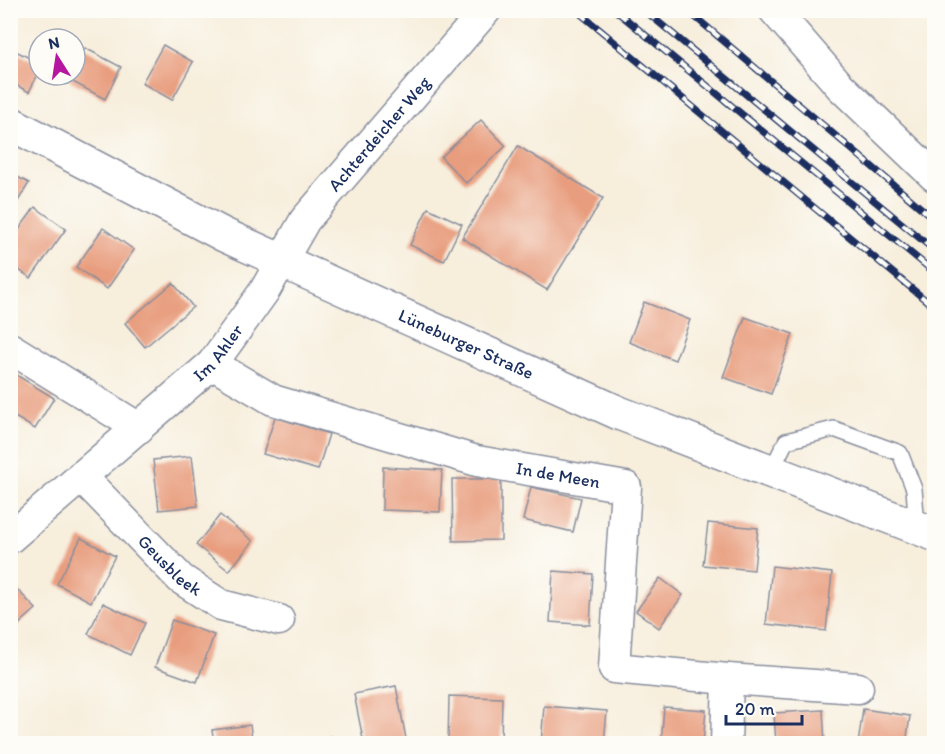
<svg xmlns="http://www.w3.org/2000/svg" width="945" height="754" font-family="Itim,sans-serif">
  <rect width="100%" height="100%" fill="#fdfcf7"/>
  <filter id="ink" filterUnits="userSpaceOnUse"><feTurbulence type="fractalNoise" baseFrequency=".0167" numOctaves="2"/><feDisplacementMap in="SourceGraphic" scale="12" xChannelSelector="R" yChannelSelector="G"/><feConvolveMatrix kernelMatrix="1 2 1 2 8 2 1 2 1" color-interpolation-filters="sRGB"/></filter>
  <filter id="wash" filterUnits="userSpaceOnUse"><feTurbulence type="fractalNoise" baseFrequency=".008" numOctaves="4" result="noise"/><feDisplacementMap in="SourceGraphic" scale="24" xChannelSelector="R" yChannelSelector="G"/><feGaussianBlur stdDeviation="1.35" result="paint"/><feColorMatrix in="noise" values="0 0 0 0 0 0 0 0 0 0 0 0 0 0 0 0 0 1.4 0 .05"/><feComposite in="paint" operator="in"/></filter>
  <g filter="url(#wash)">
    <rect width="100%" height="100%" fill="#f7eedc"/>
    <g id="blocks">
      <g fill="#e89d7e">
        <polygon points="163,45 193,62 172,100 142,83"/>
        <polygon points="10,48 39,63 39,72 29,92 10,82"/>
        <polygon points="85,48 121,67 105,99 69,80 71,75 75,75 75,68"/>
        <polygon points="481,120 506,146 466,183 441,157"/>
        <polygon points="518,146 603,198 547,290 462,238"/>
        <polygon points="10,173 29,183 10,214"/>
        <polygon points="35,207 66,229 31,278 10,264 10,242"/>
        <polygon points="428,208 462,224 444,261 410,245"/>
        <polygon points="103,228 134,250 107,289 76,267"/>
        <polygon points="173,283 193,307 145,347 125,323"/>
        <polygon points="644,302 690,320 675,360 629,342"/>
        <polygon points="745,317 793,334 771,394 723,377"/>
        <polygon points="10,371 54,398 35,429 10,414"/>
        <polygon points="275,417 329,434 318,470 263,454"/>
        <polygon points="192,456 198,506 159,510 153,460"/>
        <polygon points="383,467 442,470 440,512 382,510"/>
        <polygon points="452,479 501,479 501,540 453,541"/>
        <polygon points="531,487 581,498 573,532 523,520"/>
        <polygon points="220,515 253,541 229,571 196,545"/>
        <polygon points="708,523 758,528 754,570 703,565"/>
        <polygon points="81,538 115,556 91,602 57,584"/>
        <polygon points="772,566 832,573 826,631 766,624"/>
        <polygon points="553,571 593,574 590,625 550,622"/>
        <polygon points="660,578 683,595 659,628 636,611"/>
        <polygon points="10,582 36,609 10,632"/>
        <polygon points="103,603 145,623 130,655 88,634"/>
        <polygon points="172,620 214,635 197,682 155,667"/>
        <polygon points="396,686 407,744 364,744 354,694"/>
        <polygon points="449,696 502,698 501,744 448,744"/>
        <polygon points="544,706 607,711 604,744 541,744"/>
        <polygon points="664,707 706,710 703,744 661,744"/>
        <polygon points="863,709 910,716 906,744 858,744"/>
        <polygon points="823,710 825,744 776,744 774,713"/>
        <polygon points="250,725 253,744 214,744 212,730"/>
        <polygon points="331,736 332,744 296,744 296,742"/>
      </g>
    </g>
  </g>
  <g filter="url(#ink)">
    <use href="#blocks" fill-opacity="0" stroke="#898e9d" stroke-width="1.5"/>
    <g fill="none" stroke-linecap="round" stroke-linejoin="round">
      <g stroke="#898e9d" stroke-width="18">
        <polyline id="lane" points="771,471 786,441 834,429 900,453 914,489 917,527"/>
      </g>
      <g stroke="#898e9d" stroke-width="33">
        <g id="street">
          <polyline points="774,10 840,86 934,176"/>
          <polyline points="10,348 139,428"/>
          <path id="s1" d="M212 364 273 400 477 461 626 487 614 668 728 679 858 688"/>
          <path id="s2" d="M81 476 181 579 221 605 279 620"/>
          <path id="s3" d="M10 538 212 364 265 290 305 220 486 10"/>
          <polyline points="726,744 728,679"/>
        </g>
      </g>
      <g stroke="#898e9d" stroke-width="36">
        <g id="secondary">
          <path id="s4" d="M10 123 224 235 619 413 934 534"/>
        </g>
      </g>
      <use href="#lane" stroke="#fff" stroke-width="15"/>
      <use href="#street" stroke="#fff" stroke-width="30"/>
      <use href="#secondary" stroke="#fff" stroke-width="33"/>
      <g stroke="#1b2f5e" stroke-width="7">
        <g id="rail">
          <polyline points="576,10 934,307"/>
          <polyline points="615,10 934,272"/>
          <polyline points="644,10 934,250"/>
          <polyline points="687,10 934,219"/>
        </g>
      </g>
      <use href="#rail" stroke="#fdfcf7" stroke-width="4.5" stroke-dasharray="14" stroke-linecap="butt"/>
    </g>
  </g>
  <g text-anchor="middle" dominant-baseline="central" stroke-width="4.5" stroke-linejoin="round" paint-order="stroke">
    <g font-size="18" fill="#1b2f5e" stroke="#fdfcf7">
      <text stroke="none"><textPath href="#s3" startOffset="552">Achterdeicher Weg</textPath></text>
      <text stroke="none"><textPath href="#s4" startOffset="507">Lüneburger Straße</textPath></text>
      <text stroke="none"><textPath href="#s3" startOffset="279">Im Ahler</textPath></text>
      <text stroke="none"><textPath href="#s1" startOffset="366">In de Meen</textPath></text>
      <text stroke="none"><textPath href="#s2" startOffset="126">Geusbleek</textPath></text>
    </g>
  </g>
  <rect width="945" height="754" fill="none" stroke="#fdfcf7" stroke-width="36"/>
  <g transform="translate(57 57) rotate(348)"><circle r="28" fill="#fdfcf7" stroke="#a3aaba" stroke-width="1.5"/>
  <path d="M0-4.5L10 22L0 15L-10 22Z" fill="#b5179e"/>
  <text y="-9" font-size="16" font-weight="bold" text-anchor="middle" fill="#1b2f5e">N</text>
  </g>
  <path d="M726 715v9h76v-9" fill="none" stroke="#1b2f5e" stroke-width="3"/>
  <text x="735" y="715" font-size="18" fill="#1b2f5e" stroke="#fdfcf7" stroke-width="4.5" paint-order="stroke">20 m</text>
</svg>
